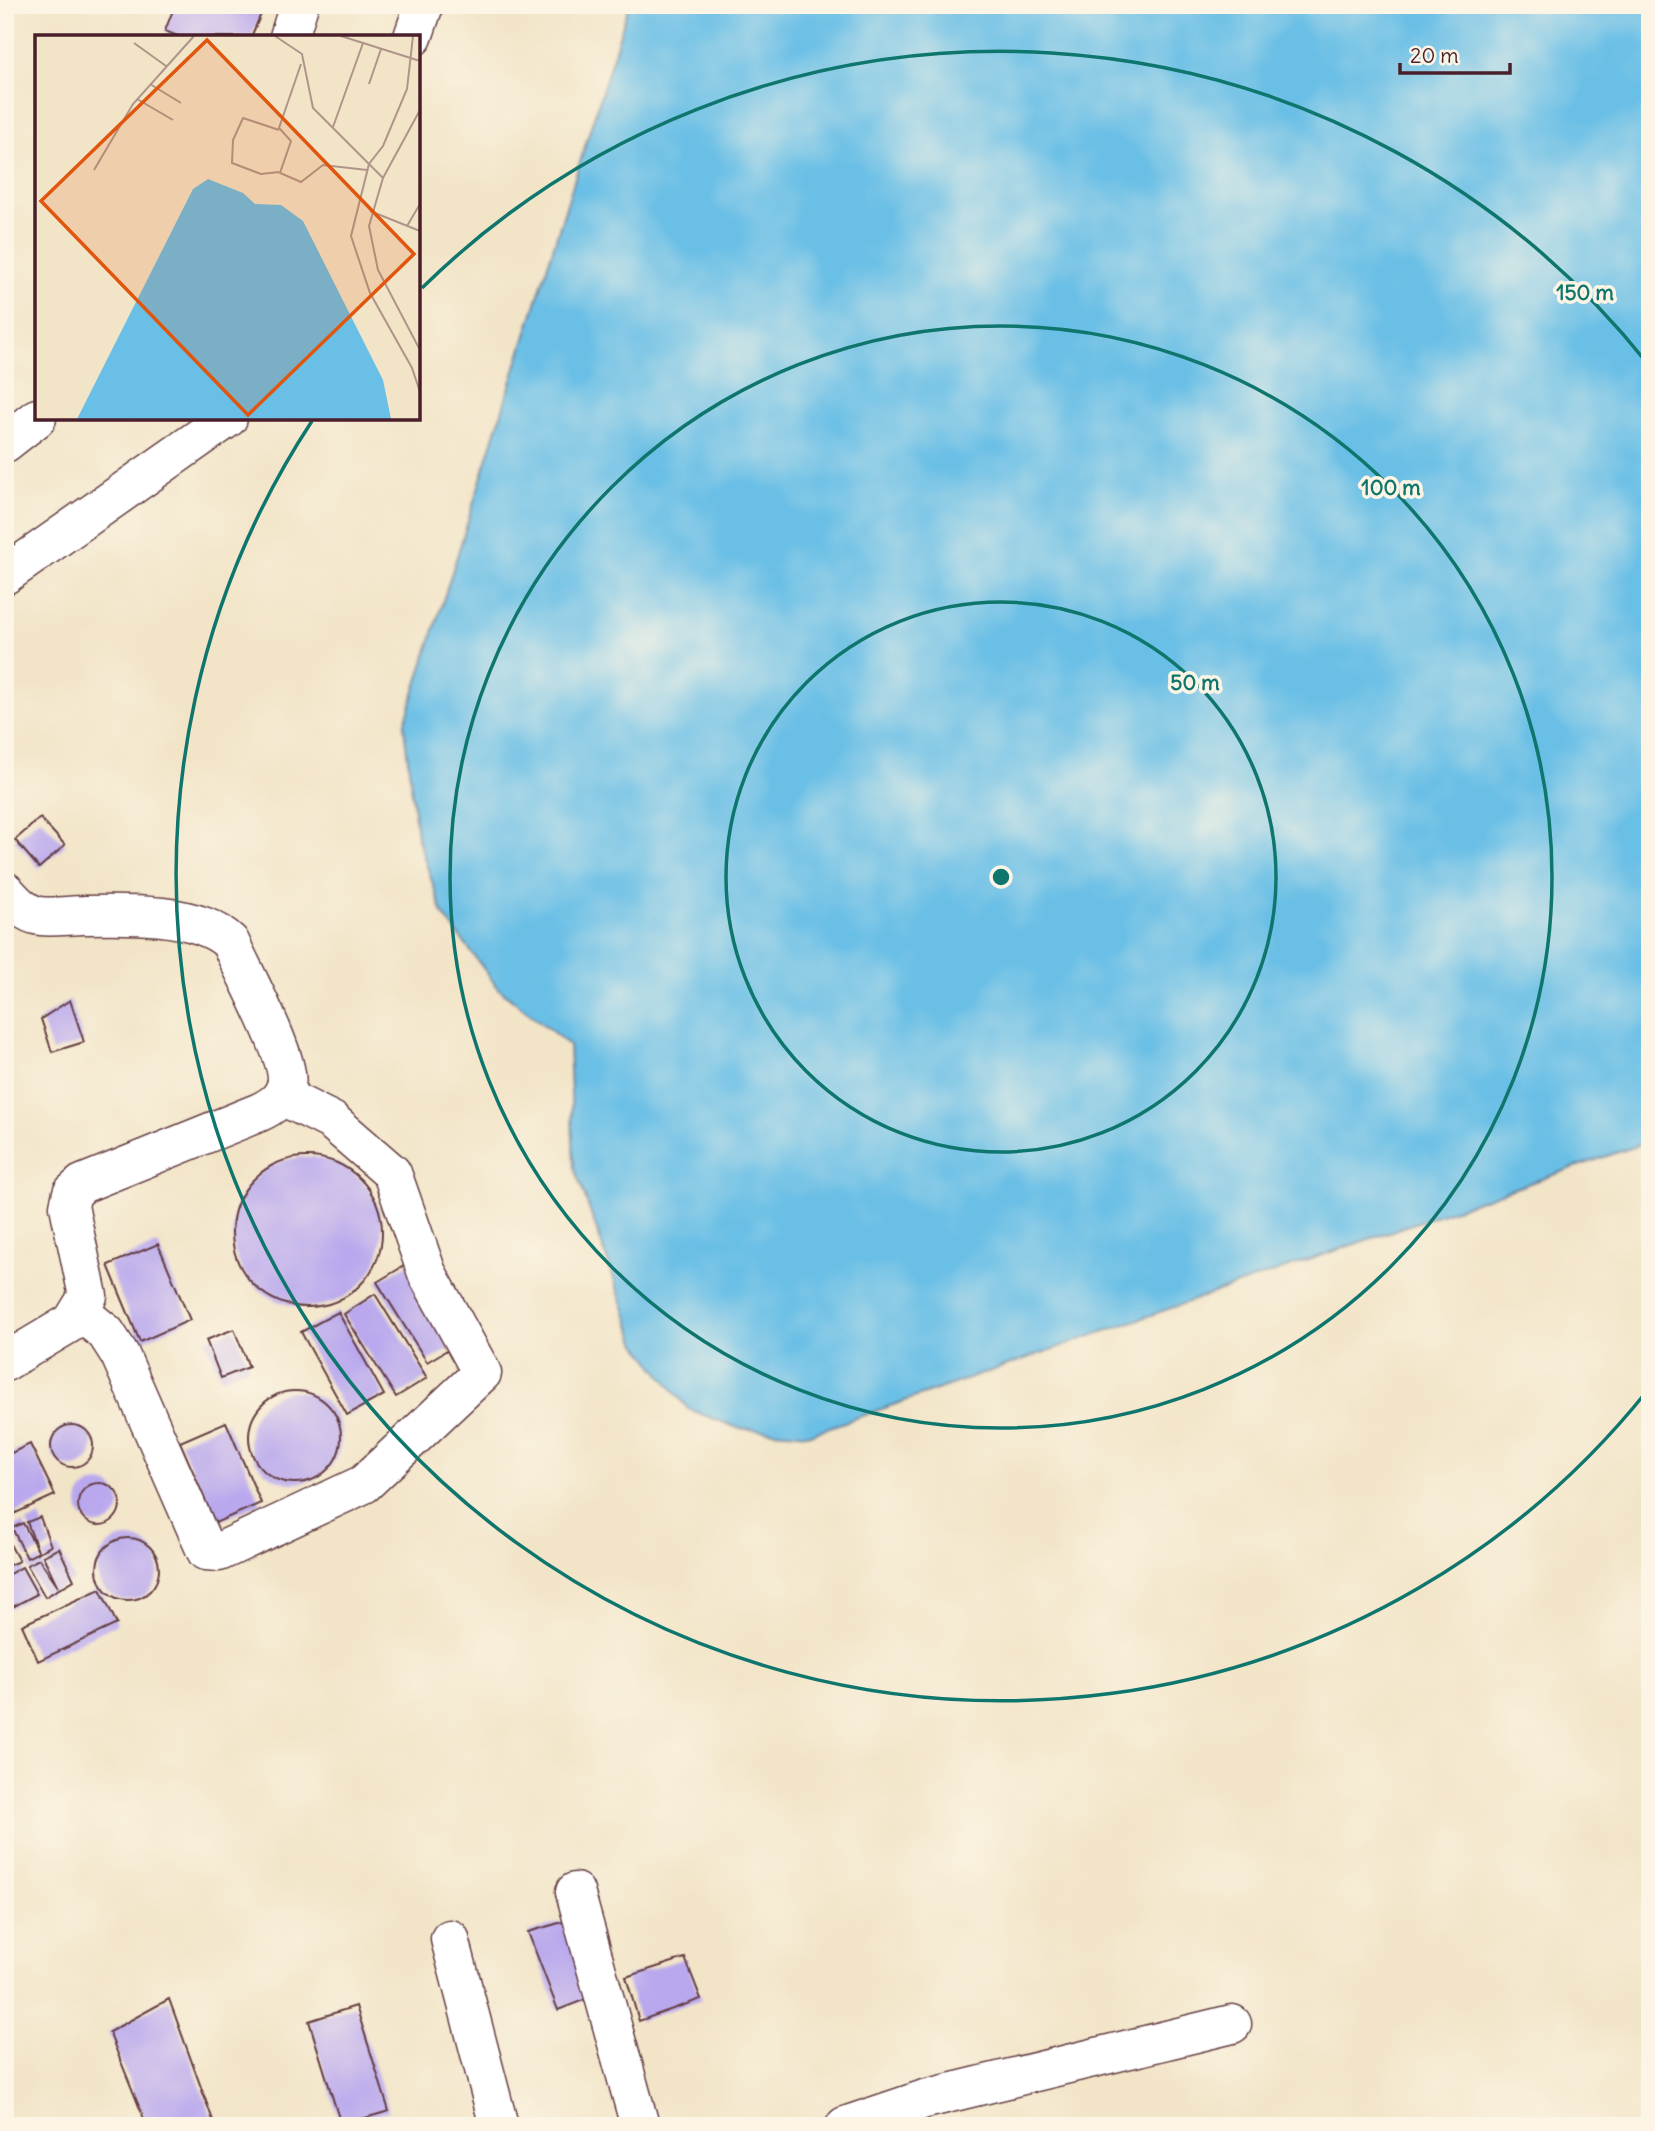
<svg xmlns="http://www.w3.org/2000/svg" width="1655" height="2131" font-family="Delius,sans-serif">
  <rect width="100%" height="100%" fill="#fcf5e5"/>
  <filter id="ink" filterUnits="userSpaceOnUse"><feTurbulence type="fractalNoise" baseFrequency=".0143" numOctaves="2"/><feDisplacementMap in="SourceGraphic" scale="14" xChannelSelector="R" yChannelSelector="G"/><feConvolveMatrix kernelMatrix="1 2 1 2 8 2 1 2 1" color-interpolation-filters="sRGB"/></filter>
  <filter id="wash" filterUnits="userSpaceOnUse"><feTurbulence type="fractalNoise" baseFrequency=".00686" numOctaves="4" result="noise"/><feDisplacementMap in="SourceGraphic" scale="28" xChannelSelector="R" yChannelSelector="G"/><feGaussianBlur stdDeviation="1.57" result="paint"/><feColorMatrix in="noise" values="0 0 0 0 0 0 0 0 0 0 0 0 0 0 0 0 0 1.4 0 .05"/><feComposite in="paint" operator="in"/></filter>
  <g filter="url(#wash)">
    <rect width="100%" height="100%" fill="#f2e4c7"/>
    <polygon fill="#6abfe6" stroke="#5a6f88" stroke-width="2" points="629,5 1650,5 1650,1141 810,1434 738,1428 688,1409 637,1344 574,1166 569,1045 498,988 443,914 417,836 404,726"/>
    <g id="blocks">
      <g fill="#b9a8ed">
        <polygon points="175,5 239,5 261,14 251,37 180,37 165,31"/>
        <polygon points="40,818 65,845 39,868 15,840"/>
        <polygon points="70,1000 84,1042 52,1052 41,1019"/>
        <circle cx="307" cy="1232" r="75"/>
        <polygon points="158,1244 190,1320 140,1342 108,1265"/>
        <polygon points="407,1264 457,1344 427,1362 377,1282"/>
        <polygon points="375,1294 427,1378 396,1397 344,1314"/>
        <polygon points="338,1312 384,1395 347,1415 301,1332"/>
        <polygon points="234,1329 249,1367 221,1378 206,1340"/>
        <circle cx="295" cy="1437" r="46"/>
        <polygon points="226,1422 261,1503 215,1523 180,1442"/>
        <circle cx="72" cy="1446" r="21"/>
        <polygon points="30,1444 55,1495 5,1518 5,1456"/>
        <circle cx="99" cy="1504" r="21"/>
        <polygon points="40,1517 51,1546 27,1558 12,1528 23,1523 38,1551 27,1522"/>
        <polygon points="5,1535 19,1561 5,1567"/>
        <circle cx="128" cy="1569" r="31"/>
        <polygon points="59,1548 74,1580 45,1597 27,1565 39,1559 58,1587 43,1556"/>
        <polygon points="22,1567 37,1594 5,1611 5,1576"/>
        <polygon points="100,1589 117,1624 38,1661 22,1625"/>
        <polygon points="573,1919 594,1996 558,2010 528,1932"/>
        <polygon points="685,1958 701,1999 639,2021 626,1977"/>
        <polygon points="169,1999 215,2126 147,2126 109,2032"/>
        <polygon points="356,2006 389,2111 341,2125 309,2021"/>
      </g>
    </g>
  </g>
  <g filter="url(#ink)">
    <use href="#blocks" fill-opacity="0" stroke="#633d42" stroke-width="2"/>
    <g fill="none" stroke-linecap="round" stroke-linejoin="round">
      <g stroke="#633d42" stroke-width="41">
        <g id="minor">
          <polyline points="289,37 299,5"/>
          <polyline points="413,37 424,5"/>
          <polyline points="5,443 37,418"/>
          <polyline points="5,575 228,418"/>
          <path d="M5 891C15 902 25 914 40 916 53 918 70 915 84 915 126 914 198 912 230 942 242 969 293 1062 286 1086 282 1100 272 1106 260 1112L82 1184 72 1193 69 1206 88 1296 72 1322 5 1362"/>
          <polyline points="80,1312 106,1333 120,1355 206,1551 219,1552 364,1484 482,1373 427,1273 392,1173 332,1121 282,1096"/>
          <polyline points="575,1892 640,2126"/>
          <polyline points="450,1939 499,2126"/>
          <polyline points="845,2126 925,2099 1232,2024"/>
        </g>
      </g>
      <use href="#minor" stroke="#fff" stroke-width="38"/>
    </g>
  </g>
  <g fill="none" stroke="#0f766e" stroke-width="3.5">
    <circle cx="1001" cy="877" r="275"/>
    <circle cx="1001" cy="877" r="551"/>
    <path d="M1647 1391A826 826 0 0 1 312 421M422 288A826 826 0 0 1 1647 363"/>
  </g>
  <g transform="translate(35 35)">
    <rect width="385" height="385" fill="#f2e4c7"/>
    <path d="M173 144 208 158 220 169 246 170 268 186 348 345 356 384H42L158 154Z" fill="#6abfe6"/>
    <path fill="none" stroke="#af9589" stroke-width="2" d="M240 1 267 19 278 73 348 143M306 1 385 26M378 1 372 54 348 111 334 129 316 201 335 258 377 333 385 357M99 8 131 31M266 29 244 93 256 106 245 138 266 147 288 130 332 135M115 49 146 68M334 49 346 14M102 64 138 85M385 75 348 143 334 191 343 235 385 315M298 92 328 8M244 95 208 83 198 105 197 128 226 139 244 137M59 135 98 69 159 1M335 176 385 196M372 191 385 169"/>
    <path fill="#e0560e" fill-opacity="0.15" stroke="#e0560e" stroke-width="3.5" d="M172 5 379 219 213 380 6 166Z"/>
    <rect width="385" height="385" fill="none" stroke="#4a1f2b" stroke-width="3.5"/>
  </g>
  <circle cx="1001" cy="877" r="10" fill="#0f766e" stroke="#fcf5e5" stroke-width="3.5"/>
  <g font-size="21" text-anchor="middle" font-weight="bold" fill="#0f766e" stroke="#fcf5e5" stroke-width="7" stroke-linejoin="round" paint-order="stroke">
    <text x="1585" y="300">150 m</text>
    <text x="1391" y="495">100 m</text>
    <text x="1195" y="690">50 m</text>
  </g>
  <rect width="1655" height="2131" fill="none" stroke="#fcf5e5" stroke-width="28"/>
  <path d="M1400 63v10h110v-10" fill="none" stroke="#4a1f2b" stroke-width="3.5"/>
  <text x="1410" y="63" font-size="21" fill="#4a1f2b" stroke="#fcf5e5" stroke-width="5" paint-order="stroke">20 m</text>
</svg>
